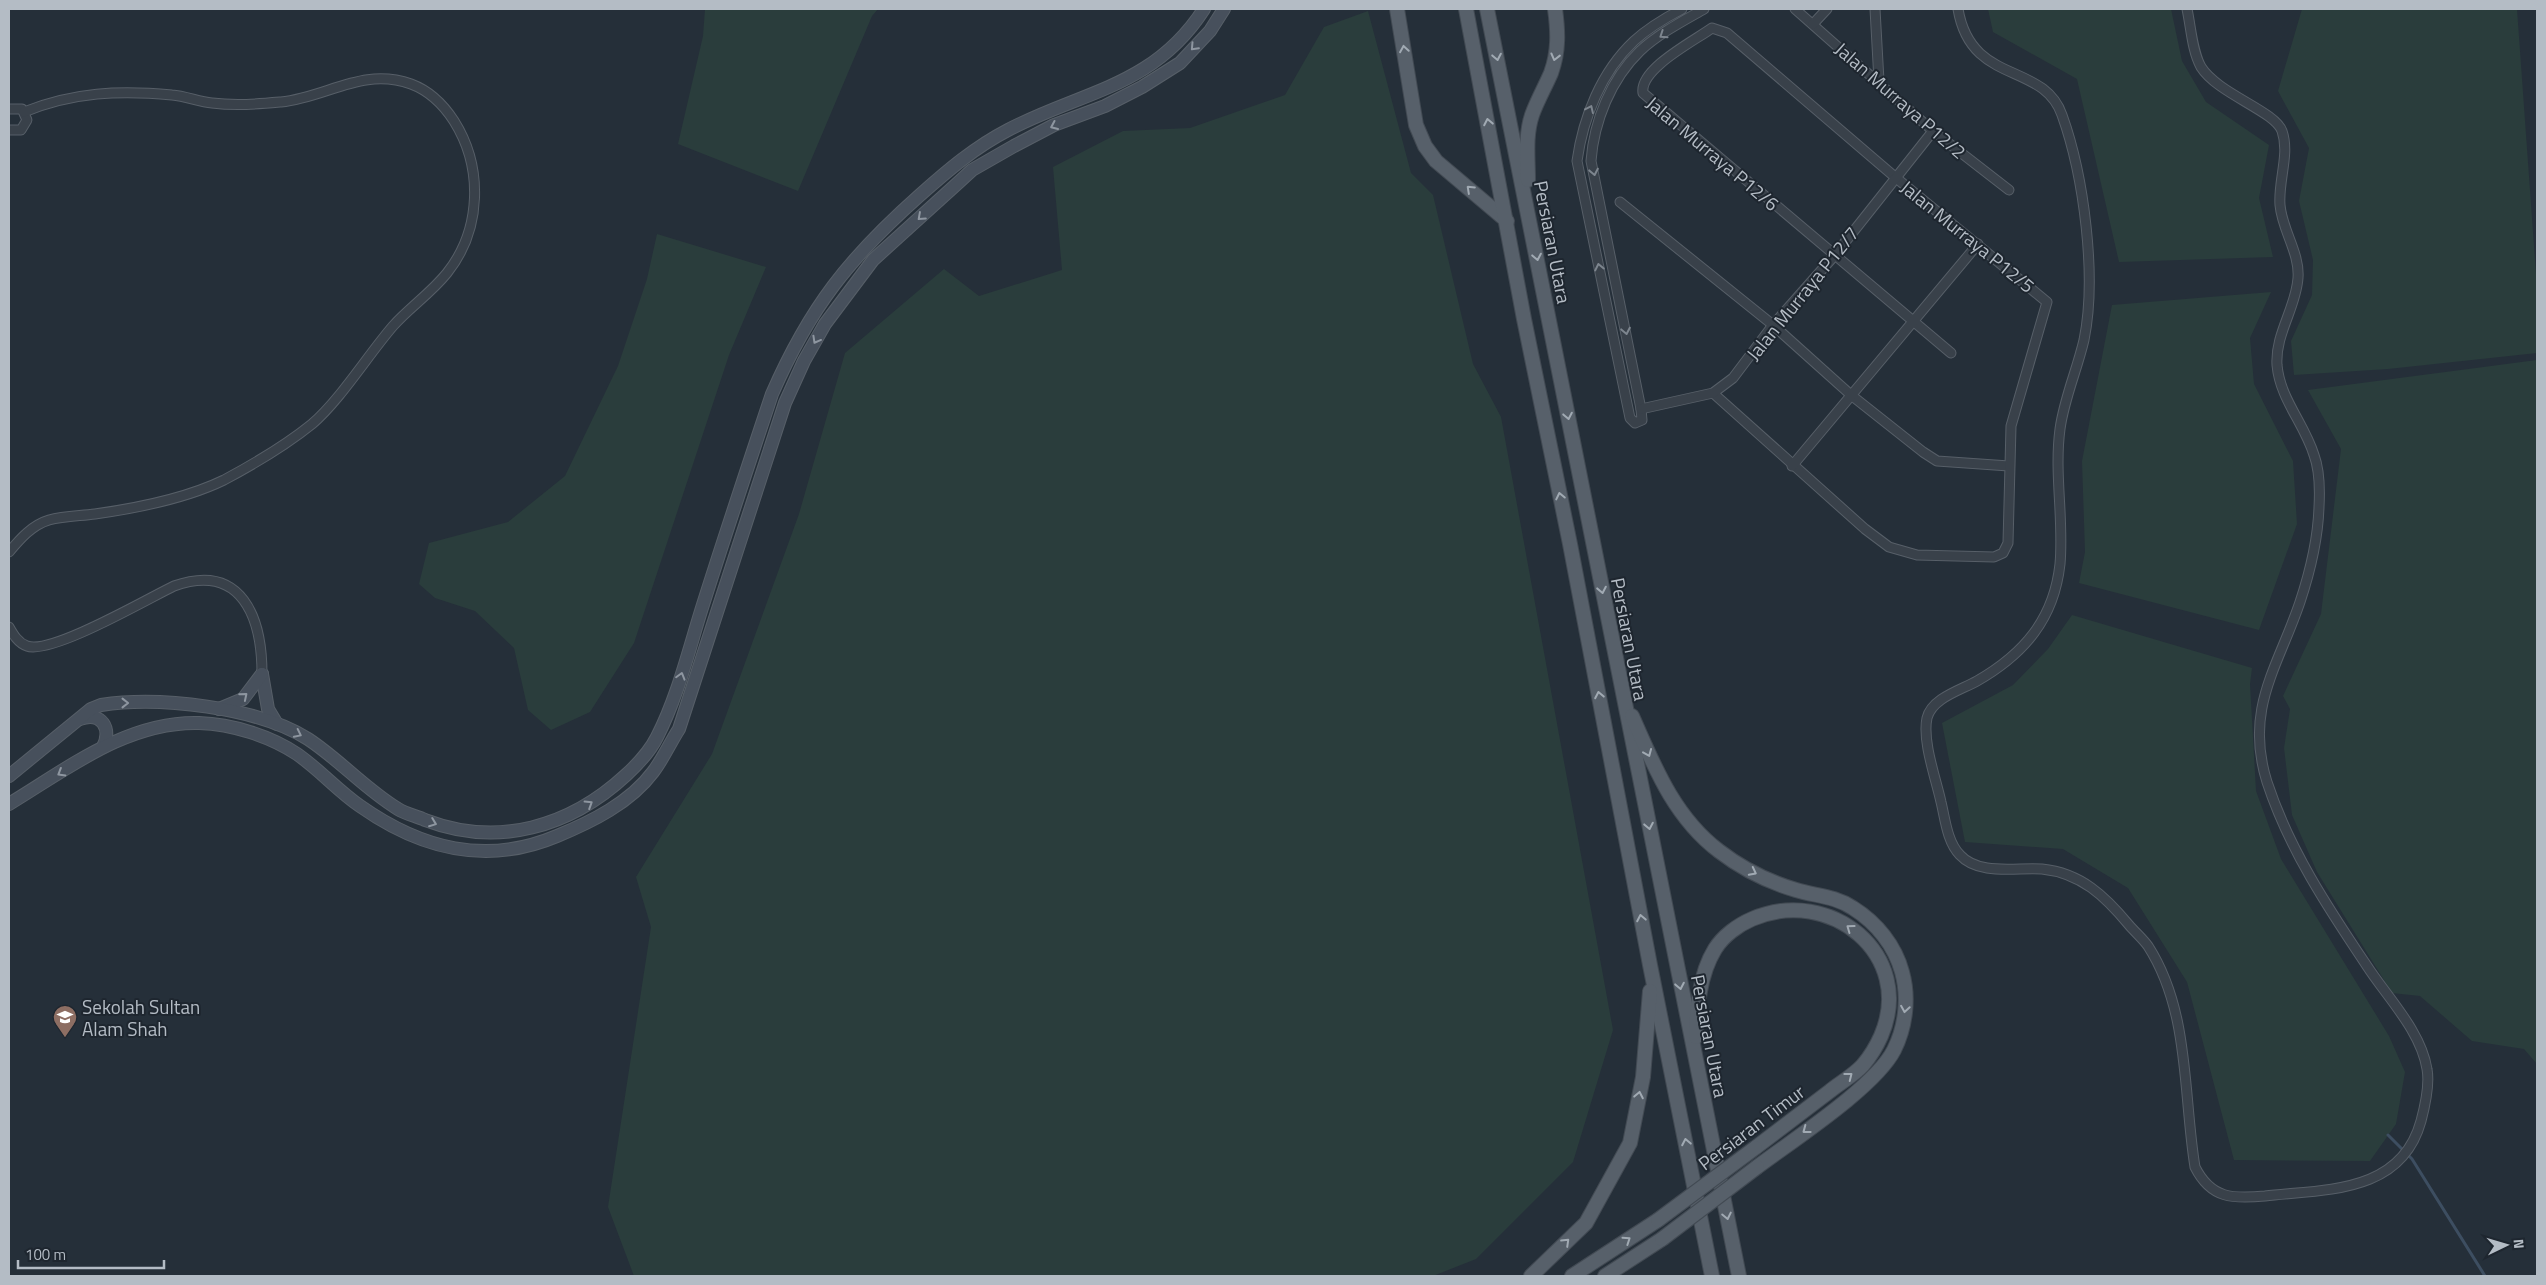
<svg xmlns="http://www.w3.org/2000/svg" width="2546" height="1285" font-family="'Titillium Web',sans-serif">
  <rect width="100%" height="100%" fill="#252f39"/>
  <g fill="#2a3d3c">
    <polygon points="705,9 878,9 872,16 798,191 678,144 703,36"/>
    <polygon points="1988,9 2171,9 2182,61 2206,102 2269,145 2259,198 2273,257 2119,262 2077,79 1993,32"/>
    <polygon points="2302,9 2517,9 2537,288 2537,353 2388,369 2294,375 2291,341 2312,295 2313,260 2299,201 2309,148 2278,91"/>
    <polygon points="1368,11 1411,173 1433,195 1473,364 1501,417 1613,1030 1573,1162 1476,1259 1433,1276 634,1276 608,1207 651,927 636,877 712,754 799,514 845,353 944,269 979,296 1062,270 1053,167 1123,131 1190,128 1285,95 1324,27"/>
    <polygon points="657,234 766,267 729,355 634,643 590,712 551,730 528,710 514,648 475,611 435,598 419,584 429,543 508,522 565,476 618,366 647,279"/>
    <polygon points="2271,292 2250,338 2254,384 2293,461 2297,524 2259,630 2079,583 2085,552 2082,461 2112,305"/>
    <polygon points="2537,360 2537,1064 2524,1049 2472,1041 2420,996 2392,993 2317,872 2292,815 2284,748 2290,709 2283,696 2321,614 2341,449 2308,390"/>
    <polygon points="2072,615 2252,668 2250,684 2256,791 2281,859 2389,1036 2405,1072 2396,1124 2370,1161 2234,1160 2187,982 2128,888 2063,849 1965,842 1942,723 2013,685 2048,649"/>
  </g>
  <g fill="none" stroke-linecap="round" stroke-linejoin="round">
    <polyline stroke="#3d4e61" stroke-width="3" points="2388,1135 2412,1159 2485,1276"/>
    <g stroke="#575f68" stroke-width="11">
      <g id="street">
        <path d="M1682 9C1665 18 1648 28 1634 41 1601 72 1583 118 1577 161L1630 418 1635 423 1642 420 1641 409 1591 161C1594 121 1611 79 1640 51 1658 34 1683 21 1704 9"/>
        <polyline points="1795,9 1933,131 2009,190"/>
        <polyline points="1875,9 1879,81"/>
        <path d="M1958 9C1971 86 2043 61 2062 115 2084 176 2097 277 2084 340 2077 370 2064 399 2060 429 2054 474 2064 519 2060 564 2054 619 2024 654 1977 681 1961 690 1932 698 1927 718 1922 741 1936 779 1941 802 1945 818 1947 842 1960 855 1979 876 2017 867 2042 869 2081 873 2105 896 2129 925 2135 932 2143 939 2148 946 2190 1011 2183 1094 2195 1167 2211 1199 2233 1199 2265 1196 2325 1189 2401 1194 2421 1121 2425 1106 2430 1085 2427 1069 2421 1031 2387 997 2367 966 2328 908 2289 849 2267 782 2244 709 2278 667 2300 602 2310 572 2318 538 2319 507 2320 489 2320 471 2314 455 2304 423 2280 399 2277 365 2275 334 2296 308 2298 278 2300 253 2282 230 2280 205 2278 181 2290 154 2282 131 2275 111 2218 94 2201 67 2192 51 2191 27 2187 9"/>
        <polyline points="1813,24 1827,9"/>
        <polyline points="9,109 22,109 27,120 21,130 9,130"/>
        <polyline points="1620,202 1773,325 1851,395 1923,452 1937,461 2009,466"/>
        <path d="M1713 393 1865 529 1889 547 1917 555 1994 557 2003 553 2008 543 2011 426 2047 302 1895 177 1727 33 1712 28C1694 41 1639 69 1643 93L1951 353"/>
        <polyline points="1641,409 1713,393 1733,378 1773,325 1834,256 1933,131"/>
        <polyline points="1792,466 1978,244"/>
        <path d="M9 552C20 539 32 525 49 520 64 516 80 516 95 514 138 508 185 499 224 480 254 464 286 445 312 424 340 400 368 355 393 326 410 307 431 293 447 273 482 229 483 167 454 121 443 104 430 91 411 84 362 67 328 97 281 102 258 104 236 106 212 103 199 102 186 96 172 95 120 90 73 92 24 112"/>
        <path d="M9 627C13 634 18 643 27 646 51 655 147 599 174 586 242 562 262 618 262 674"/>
      </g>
    </g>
    <g stroke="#575f68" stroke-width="14">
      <g id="secondary">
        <polyline points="262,674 268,709 277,724"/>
        <polyline points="219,709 243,699 262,674"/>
        <path d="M80 719C102 711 112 729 103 747"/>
        <path d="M9 776 91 709 101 705C159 696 257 707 308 739 340 760 365 789 398 809 406 814 416 816 425 820 498 848 570 827 626 775 637 765 650 751 657 737 677 698 688 653 701 611 724 538 748 466 772 394 810 307 849 258 920 195 947 171 975 147 1008 130 1082 91 1154 87 1204 9"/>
        <path d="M9 804C67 769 127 721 199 723 232 724 270 736 297 754 320 770 338 791 360 806 421 849 486 866 557 836 591 822 630 803 653 772 663 759 670 743 679 729L785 403 804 361 825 324 873 260 959 182 972 170 1014 146 1054 125 1105 106 1142 87 1180 63 1210 31 1224 9"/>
      </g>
    </g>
    <g stroke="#424a53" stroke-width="16">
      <g id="primary">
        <polyline points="1397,9 1416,125 1425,146 1436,161 1507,221"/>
        <polyline points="1466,9 1524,319 1570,544 1650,965 1712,1276"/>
        <polyline points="1487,9 1739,1276"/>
        <path d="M1528 180C1528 158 1525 136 1532 115 1537 101 1545 87 1551 73 1559 51 1558 31 1555 9"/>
        <path d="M1632 716C1654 766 1674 817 1719 851 1741 868 1769 882 1796 890 1816 896 1835 896 1853 908 1877 923 1895 946 1902 972 1909 997 1906 1026 1894 1050 1875 1087 1793 1140 1757 1167"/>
        <path d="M1696 1037C1697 1008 1699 975 1715 949 1723 936 1738 925 1752 919 1830 885 1916 955 1881 1036 1877 1045 1869 1058 1863 1065 1854 1075 1840 1083 1830 1091 1805 1110 1780 1129 1755 1148"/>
        <polyline points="1531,1276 1586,1223 1630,1143 1643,1077 1650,991"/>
        <polyline points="1572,1276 1658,1220"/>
        <polyline points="1605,1276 1662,1239"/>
      </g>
    </g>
    <use href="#street" stroke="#39414a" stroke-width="9"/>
    <use href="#secondary" stroke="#47505c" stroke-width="12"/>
    <use href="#primary" stroke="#57606a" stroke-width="14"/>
    <g stroke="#424a53" stroke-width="16" stroke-linecap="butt">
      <g id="primary-bridge">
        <polyline points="1658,1220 1755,1148"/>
        <polyline points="1662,1239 1757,1167"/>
      </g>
    </g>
    <use href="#primary-bridge" stroke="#57606a" stroke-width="14"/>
  </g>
  <defs><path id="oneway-chevron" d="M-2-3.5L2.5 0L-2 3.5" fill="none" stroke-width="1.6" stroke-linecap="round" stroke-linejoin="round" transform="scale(1.25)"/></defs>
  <g stroke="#7d858e">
    <use href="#oneway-chevron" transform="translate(1663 35) rotate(146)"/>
    <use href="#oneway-chevron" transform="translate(1590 109) rotate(-65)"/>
    <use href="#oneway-chevron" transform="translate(1594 172) rotate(79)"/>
    <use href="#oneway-chevron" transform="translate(1599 267) rotate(-102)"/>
    <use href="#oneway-chevron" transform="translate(1626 331) rotate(79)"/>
  </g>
  <g stroke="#8e96a0">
    <use href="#oneway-chevron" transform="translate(1194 47) rotate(133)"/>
    <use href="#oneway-chevron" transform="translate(1054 126) rotate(156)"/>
    <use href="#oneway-chevron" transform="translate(921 217) rotate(138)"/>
    <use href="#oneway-chevron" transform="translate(816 340) rotate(119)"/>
    <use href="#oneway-chevron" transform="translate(681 676) rotate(-74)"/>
    <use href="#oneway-chevron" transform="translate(244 696) rotate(-40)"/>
    <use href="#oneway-chevron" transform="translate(125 703)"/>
    <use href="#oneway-chevron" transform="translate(298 734) rotate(26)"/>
    <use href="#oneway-chevron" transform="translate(61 773) rotate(149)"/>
    <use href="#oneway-chevron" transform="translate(589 804) rotate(-32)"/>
    <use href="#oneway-chevron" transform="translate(433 823) rotate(21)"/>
  </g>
  <g stroke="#a1aab3">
    <use href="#oneway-chevron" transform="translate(1404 49) rotate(-99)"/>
    <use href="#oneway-chevron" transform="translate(1497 57) rotate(79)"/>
    <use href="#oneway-chevron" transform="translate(1555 57) rotate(104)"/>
    <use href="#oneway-chevron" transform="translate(1488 122) rotate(-101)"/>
    <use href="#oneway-chevron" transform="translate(1470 189) rotate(-137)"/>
    <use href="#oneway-chevron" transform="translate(1537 257) rotate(79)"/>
    <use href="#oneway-chevron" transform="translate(1568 416) rotate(79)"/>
    <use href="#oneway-chevron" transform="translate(1560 496) rotate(-102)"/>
    <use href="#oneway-chevron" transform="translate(1602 590) rotate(79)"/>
    <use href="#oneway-chevron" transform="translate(1599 695) rotate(-101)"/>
    <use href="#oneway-chevron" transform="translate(1648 753) rotate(67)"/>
    <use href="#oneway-chevron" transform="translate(1649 826) rotate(79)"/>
    <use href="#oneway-chevron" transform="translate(1753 872) rotate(27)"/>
    <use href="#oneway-chevron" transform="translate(1641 918) rotate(-101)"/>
    <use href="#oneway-chevron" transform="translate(1850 928) rotate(-144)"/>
    <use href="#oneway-chevron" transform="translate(1680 986) rotate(79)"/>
    <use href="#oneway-chevron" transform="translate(1905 1009) rotate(99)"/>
    <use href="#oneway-chevron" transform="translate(1849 1076) rotate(-38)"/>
    <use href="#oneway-chevron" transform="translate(1639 1095) rotate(-79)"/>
    <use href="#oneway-chevron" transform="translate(1806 1130) rotate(143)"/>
    <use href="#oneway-chevron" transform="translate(1686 1142) rotate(-101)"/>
    <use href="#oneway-chevron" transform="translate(1727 1216) rotate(78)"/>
    <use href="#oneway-chevron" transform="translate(1627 1240) rotate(-34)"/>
    <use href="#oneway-chevron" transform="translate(1566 1242) rotate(-44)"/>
  </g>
  <defs>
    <g id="school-pin" transform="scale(1.25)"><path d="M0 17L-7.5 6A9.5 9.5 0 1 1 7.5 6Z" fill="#8d6e63" stroke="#1e262f"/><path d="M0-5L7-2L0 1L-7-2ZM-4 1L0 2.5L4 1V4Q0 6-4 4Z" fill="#fff"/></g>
  </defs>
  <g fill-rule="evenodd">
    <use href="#school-pin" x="65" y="1017"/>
  </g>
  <g text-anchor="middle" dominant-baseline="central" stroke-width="4" stroke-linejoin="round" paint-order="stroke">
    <g font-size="19" fill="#b4bcc5" stroke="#1e262f">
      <text transform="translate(1901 100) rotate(41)">Jalan Murraya P12/2</text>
      <text transform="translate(1713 153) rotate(40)">Jalan Murraya P12/6</text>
      <text transform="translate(1968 236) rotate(39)">Jalan Murraya P12/5</text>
      <text transform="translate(1553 242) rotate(79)">Persiaran Utara</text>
      <text transform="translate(1802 293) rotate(-51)">Jalan Murraya P12/7</text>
      <text transform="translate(1630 639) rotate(79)">Persiaran Utara</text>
      <text transform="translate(1710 1036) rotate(79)">Persiaran Utara</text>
      <text transform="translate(1751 1127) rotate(-37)">Persiaran Timur</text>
    </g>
    <g font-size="19" fill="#b4bcc5" stroke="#1e262f" text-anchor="start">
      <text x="82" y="1006">Sekolah Sultan<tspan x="82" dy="22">Alam Shah</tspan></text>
    </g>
  </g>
  <rect width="2546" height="1285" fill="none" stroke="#b4bcc5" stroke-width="20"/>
  <g transform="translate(2506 1245) rotate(85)" stroke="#1e262f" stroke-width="4" paint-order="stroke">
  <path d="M0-4L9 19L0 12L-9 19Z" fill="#b4bcc5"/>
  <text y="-8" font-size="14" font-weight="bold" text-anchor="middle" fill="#b4bcc5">N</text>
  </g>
  <path d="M18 1260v8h146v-8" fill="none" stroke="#b4bcc5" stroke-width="2.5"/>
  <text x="25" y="1260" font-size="15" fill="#b4bcc5" stroke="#1e262f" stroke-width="4" paint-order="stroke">100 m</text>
</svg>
